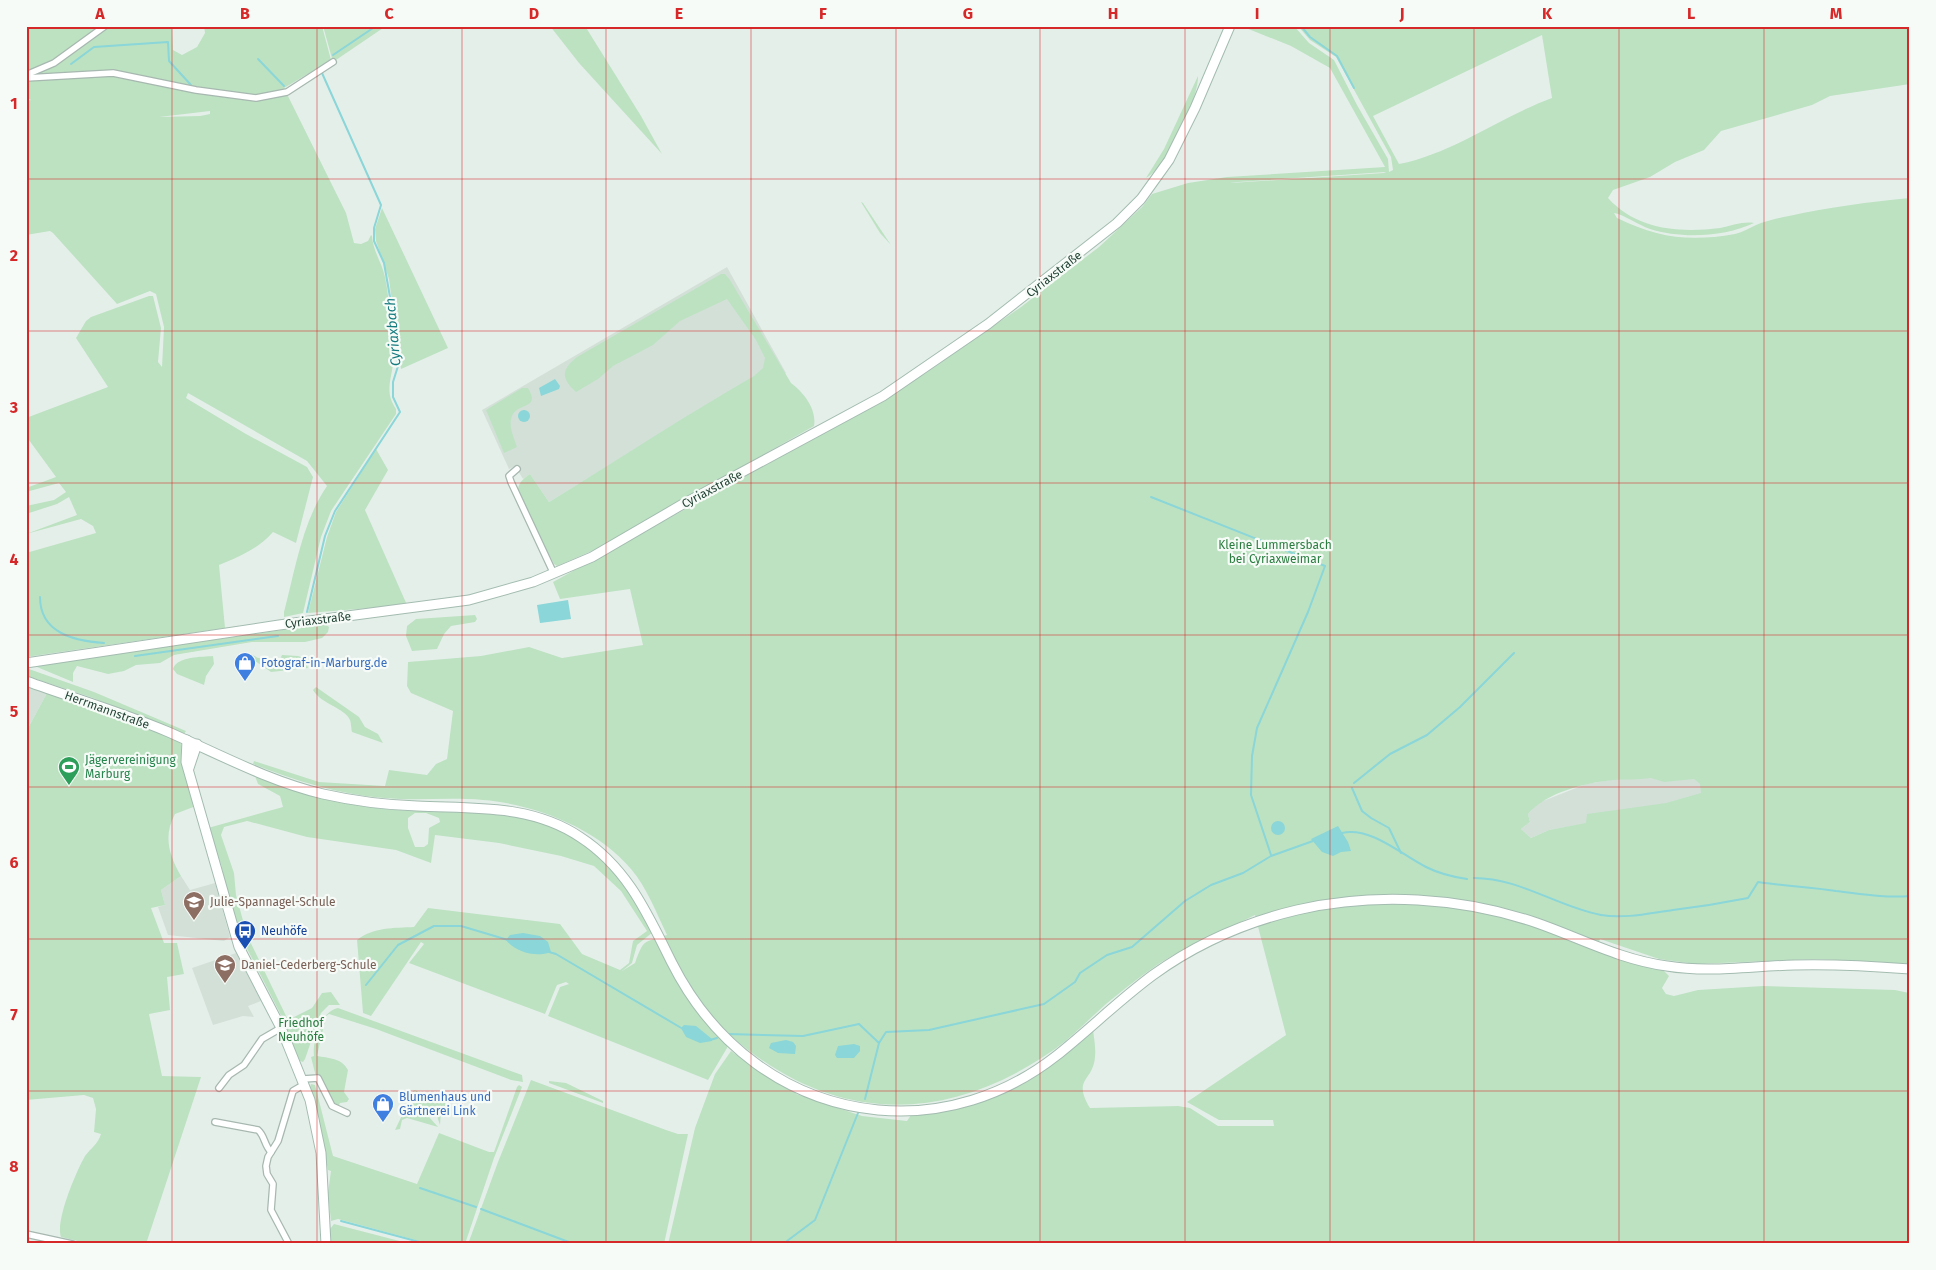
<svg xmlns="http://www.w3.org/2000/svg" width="1936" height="1270" font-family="'Fira Sans',sans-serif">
  <rect width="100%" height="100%" fill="#e5efea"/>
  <g fill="#d3e0d8">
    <polygon points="727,267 786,373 622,458 549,502 530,474 523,479 515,466 509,469 482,410"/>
    <polygon points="26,686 47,693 26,732"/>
    <polygon points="1797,774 1626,817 1549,830 1531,838 1521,829 1530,822 1528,814 1538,803 1586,784 1641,775"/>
    <polygon points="181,876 190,890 215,883 230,937 224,941 168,935 158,907 165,905 161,890"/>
    <polygon points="236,953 261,1001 248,1006 254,1017 243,1016 213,1025 192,968"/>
  </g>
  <g fill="#bde2c2" fill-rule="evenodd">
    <path d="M26 26H172L173 50 182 55 197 47 205 33 204 26H322L331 60 284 88 346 213 354 243 361 244 368 241 371 235 372 236C373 251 382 263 385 277 390 302 391 328 393 354 395 375 382 389 396 409V414L331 511 321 537 303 613 284 617V612C295 571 302 522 327 486L307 461 188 393 186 398 246 434 307 467 313 477 296 543 273 532C258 549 239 557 219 565L225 628 26 657V553L96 533 93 526 81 519 26 534 77 515 69 497 57 504 26 514V506L54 500 66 492 59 483 26 492V488L56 477 26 436V418L108 387 76 338 86 321 91 317 149 296H153L161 328 158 362 162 367 164 327 156 294 150 291 117 304 53 233 50 231 26 235V101L31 100 26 97ZM210 111V114L200 116 159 117Z"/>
    <polygon points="323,26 386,26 333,62"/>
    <polygon points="550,26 585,26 641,116 662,154 579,63"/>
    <path d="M1241 26H1294L1309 43 1334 60 1357 105 1388 159 1389 172 1393 170 1391 157 1336 57 1310 40 1298 26H1910V84L1830 96 1812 105 1721 131 1704 150 1675 162 1650 177 1613 190 1608 198C1637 230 1679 233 1720 228 1730 226 1744 221 1754 223 1725 237 1681 239 1650 229 1638 225 1625 215 1614 213L1617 218C1658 238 1689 242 1735 234 1743 232 1749 228 1756 225 1766 221 1778 218 1789 216 1829 207 1869 202 1910 198V964L1816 959 1696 964 1659 959 1600 939 1596 950 1662 969 1669 976 1662 988 1666 994 1674 996 1698 990 1763 986 1895 990 1909 993 1910 1244H668L695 1128 715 1074 731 1051 761 1073 795 1091 796 1094 862 1116 907 1121 911 1115C955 1110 999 1101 1036 1076 1056 1062 1074 1045 1093 1030 1094 1038 1096 1048 1095 1057 1093 1082 1072 1078 1090 1108L1178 1106 1190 1108 1218 1126H1274L1273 1120H1219L1187 1102 1286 1035 1255 915C1223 931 1190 944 1160 963 1142 975 1123 990 1106 1004 1089 1019 1073 1036 1055 1049 945 1126 832 1125 730 1035L727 1048 708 1080 548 1016 560 987 569 984 566 982 557 985 545 1014 409 963 424 944 421 942 371 1016 363 1013 357 940C373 927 394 928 414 927L428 908 560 924 582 954 620 970 629 963 633 941 647 931 621 891 594 866 561 856 499 843 435 835 431 863 396 850 307 837 247 821 224 827 221 835 234 873 236 895 247 935 288 1020 312 1008 322 993 331 992 340 1005H329L321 1013 305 1059 303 1062 300 1061 283 1025 285 1023 235 925 221 864 208 828 283 807 280 796 258 784 253 771C296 787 338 804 384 809 422 813 461 809 499 812 547 817 599 845 627 886 638 900 645 917 653 932L637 945 632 963 622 971 635 963C644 939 642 943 667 935 656 912 647 888 631 869 597 828 534 804 483 800 450 797 417 801 384 798 338 794 296 781 253 764L254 761 319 782 385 786 389 770 427 775 436 764 447 759 453 711 411 693 407 686 408 662 481 656 529 647 562 658 643 645 630 589 560 599 553 582 853 417 926 373 1021 307 1099 247 1142 207 1152 194 1188 183 1227 177 1385 167 1330 68 1291 46ZM1542 35 1552 98C1500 117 1454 153 1399 164L1373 116ZM1386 172 1384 173 1230 183 1238 182ZM1651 778 1664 782 1694 779 1700 784 1701 793 1666 803 1587 814 1586 823 1549 830 1531 838 1521 829 1530 822 1528 814C1547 792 1585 783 1613 780 1626 779 1638 780 1651 778ZM415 813H426L439 818 440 822 429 828 428 844 424 847H415L408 828V818Z"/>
    <path d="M1198 76C1199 98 1166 168 1146 178L1164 149Z"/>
    <polygon points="861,202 863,203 891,245 880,233"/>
    <polygon points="382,208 448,348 401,369 389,279 376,241 375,229"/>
    <path d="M721 274H725L730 280 791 383C804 393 817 409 814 426L594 550 557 566 554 564C546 546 517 506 518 489 519 482 524 478 530 474L549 502C618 460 684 416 754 376L763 368 765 358 756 340 727 299 680 321 653 345 613 366 598 379 576 392C561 378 561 370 577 357Z"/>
    <path d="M522 388H528C541 410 518 402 512 416 508 426 514 438 517 447L504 453 486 410Z"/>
    <polygon points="376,449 388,470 365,510 407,605 308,613 327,537 336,512"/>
    <polygon points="475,615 477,619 475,622 451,626 444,634 437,649 412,651 406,636 407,626 416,619"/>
    <polygon points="325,624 329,627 328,632 322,638 305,642 252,642 174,655 160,663 136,665 124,671 108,674 77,666 73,673 73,682 37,667 37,665"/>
    <polygon points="251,654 258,658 280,659 282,655 298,656 304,658 308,668 271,672 248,656"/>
    <path d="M213 656 214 664 206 676 204 685 177 674 173 669C177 656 202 657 213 656Z"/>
    <polygon points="26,668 94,692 186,731 184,734 172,730 93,698 30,677 26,675"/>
    <path d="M316 687 359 717 365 727 378 734 383 743 352 732C351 728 351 722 350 720 345 708 321 704 313 690Z"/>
    <path d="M47 693 180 741 196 806 175 814C163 836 169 855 181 876L161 890 165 905 151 908 164 943H177L184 974 167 977 170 1010 149 1014 162 1076 201 1077 146 1244H90L61 1237C55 1221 76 1172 85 1156 91 1148 98 1144 101 1134L94 1132 96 1109 93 1098 84 1095 26 1100V732Z"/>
    <path d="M338 1008 522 1075 523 1082 511 1080 376 1029 329 1014 326 1016 317 1056C328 1058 342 1058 348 1070L344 1092 349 1099 347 1102 340 1103 338 1107 335 1106 316 1077 311 1057 314 1056C312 1041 321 1011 338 1008Z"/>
    <polygon points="531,1080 666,1130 678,1134 688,1134 664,1244 468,1244 498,1162"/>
    <polygon points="549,1081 566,1083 603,1101 603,1103 549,1083"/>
    <polygon points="311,1084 315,1085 333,1156 417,1184 439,1133 489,1152 494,1152 517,1087 519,1085 522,1087 494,1158 465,1244 430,1244 338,1219 331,1221 328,1193 331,1171 328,1170 318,1118 309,1090"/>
    <polygon points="414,1090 445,1101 446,1110 441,1111 440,1125 436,1113 432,1113 429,1117 438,1127 407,1118 402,1120 400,1129 395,1130"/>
    <polygon points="334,1224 411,1244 330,1244 330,1229"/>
  </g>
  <g fill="#8ad6d8">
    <polygon points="555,379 560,386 559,389 541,396 539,388"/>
    <circle cx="524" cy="416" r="6"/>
    <polygon points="568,600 571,619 540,623 537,605"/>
    <circle cx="1278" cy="828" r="7"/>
    <polygon points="1338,826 1348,842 1351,851 1341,852 1333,856 1322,852 1311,839"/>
    <path d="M523 933 540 936 548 942 551 952C536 958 515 952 506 940L510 935Z"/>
    <polygon points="684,1025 696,1026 712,1039 712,1041 700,1043 686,1037 681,1028"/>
    <polygon points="786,1040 793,1042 796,1046 795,1054 778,1053 769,1048 771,1043"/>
    <polygon points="854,1044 860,1046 860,1051 854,1058 837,1058 835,1055 838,1046"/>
  </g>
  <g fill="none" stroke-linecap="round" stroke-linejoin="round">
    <g stroke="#8ad6d8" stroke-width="2">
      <polyline points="1301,26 1310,37 1337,56 1354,88"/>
      <polyline points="333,55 376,26"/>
      <polyline points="258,59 284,86"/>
      <polyline points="71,64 94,47 168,42 169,61 191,85"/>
      <polyline points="1151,497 1325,566 1308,612 1257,728 1252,756 1251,795 1271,855"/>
      <path d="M40 597C40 633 74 641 104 643"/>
      <polyline points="307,612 325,536 335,511 400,412 393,397 393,382 398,366 390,297 384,263 374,241 374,228 381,205 322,73"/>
      <polyline points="135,656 278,636"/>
      <polyline points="1354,783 1390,754 1427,735 1460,707 1514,653"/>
      <polyline points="1352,788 1362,811 1371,818 1389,828 1401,853"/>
      <path d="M1342 833C1370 826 1402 855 1426 867 1440 874 1453 877 1467 879"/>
      <path d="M1474 878C1520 878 1558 907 1601 915 1625 919 1650 913 1673 910 1698 907 1723 903 1748 898L1758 882C1784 886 1810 887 1836 891 1862 894 1884 898 1910 896"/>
      <polyline points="549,952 556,954 683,1029"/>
      <polyline points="366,985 398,945 434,926 461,926 508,940"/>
      <polyline points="727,1034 803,1036 859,1024 879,1043 886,1032 929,1030 1044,1004 1075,982 1080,973 1107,955 1132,947 1185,901 1211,885 1243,873 1271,856 1313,841"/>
      <polyline points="710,1040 717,1038"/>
      <polyline points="865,1099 879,1043"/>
      <polyline points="420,1188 476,1207"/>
      <polyline points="481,1209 574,1244"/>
      <polyline points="341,1221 427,1244"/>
      <polyline points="783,1244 815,1220 858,1113"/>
    </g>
    <g stroke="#a7b8b0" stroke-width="8">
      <g id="street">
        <polyline points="26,75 54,63 105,26"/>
        <polyline points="26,78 113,73 196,90 256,98 287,92 333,62"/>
        <polyline points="517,469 509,476 511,482 554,574"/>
        <polyline points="303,1079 318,1078 332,1106 347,1113"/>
        <polyline points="219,1088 229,1075 244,1065 262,1039 281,1028"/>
        <path d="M215 1122 258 1130C265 1136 264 1145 271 1152"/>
        <polyline points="26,1234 72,1244"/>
        <polyline points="289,1244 271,1210 273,1184 267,1174 266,1166 268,1157 278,1141 293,1091 305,1084"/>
      </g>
    </g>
    <g stroke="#a3bcb0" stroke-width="11">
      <g id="secondary">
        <polyline points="26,663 279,625 469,600 533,582 592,557 683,504 883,396 988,324 1117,223 1141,199 1169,160 1195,108 1230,26"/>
        <path d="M26 681C73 698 120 712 166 731 217 753 268 781 323 794 354 801 385 805 417 806 474 809 531 804 580 837 628 868 648 915 672 963 713 1044 786 1101 878 1110 942 1116 1005 1096 1056 1056 1089 1030 1119 1000 1153 975 1196 944 1246 922 1297 910 1375 892 1461 897 1537 923 1580 938 1621 960 1667 966 1709 973 1751 966 1794 965 1832 964 1871 966 1910 969"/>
        <polyline points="187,740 186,762 239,947 281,1028 310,1100 321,1153 326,1244"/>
        <polyline points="189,768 197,744"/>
      </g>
    </g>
    <use href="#street" stroke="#fff" stroke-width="5.5"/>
    <use href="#secondary" stroke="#fff" stroke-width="9"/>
  </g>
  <path fill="none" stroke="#d62828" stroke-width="1" stroke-opacity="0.55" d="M172 26V1244M317 26V1244M462 26V1244M606 26V1244M751 26V1244M896 26V1244M1040 26V1244M1185 26V1244M1330 26V1244M1474 26V1244M1619 26V1244M1764 26V1244M26 179H1910M26 331H1910M26 483H1910M26 635H1910M26 787H1910M26 939H1910M26 1091H1910"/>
  <defs>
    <g id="shop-pin" transform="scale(1.125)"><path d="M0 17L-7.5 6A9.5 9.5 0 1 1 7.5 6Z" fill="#3f7fe0" stroke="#f7fbf8"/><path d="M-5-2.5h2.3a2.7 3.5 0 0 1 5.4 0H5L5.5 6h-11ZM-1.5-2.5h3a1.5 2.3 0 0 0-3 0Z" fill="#fff"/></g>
    <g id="stadium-pin" transform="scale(1.125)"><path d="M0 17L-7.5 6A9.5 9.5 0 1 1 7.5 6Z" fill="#2e9e5b" stroke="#f7fbf8"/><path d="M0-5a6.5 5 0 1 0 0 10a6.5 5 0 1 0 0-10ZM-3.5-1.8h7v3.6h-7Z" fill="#fff"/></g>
    <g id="school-pin" transform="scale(1.125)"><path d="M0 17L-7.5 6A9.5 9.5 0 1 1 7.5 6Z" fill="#8d6e63" stroke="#f7fbf8"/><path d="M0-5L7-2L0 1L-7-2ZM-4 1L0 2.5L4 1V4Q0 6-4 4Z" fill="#fff"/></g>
    <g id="bus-pin" transform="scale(1.125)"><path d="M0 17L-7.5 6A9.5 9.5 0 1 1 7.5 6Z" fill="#1a4fb4" stroke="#f7fbf8"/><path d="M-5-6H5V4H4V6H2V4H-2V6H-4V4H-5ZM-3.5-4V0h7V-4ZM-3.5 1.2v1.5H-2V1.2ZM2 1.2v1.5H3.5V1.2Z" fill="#fff"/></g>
  </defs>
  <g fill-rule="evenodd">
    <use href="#shop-pin" x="245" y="663"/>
    <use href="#stadium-pin" x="69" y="767"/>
    <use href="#school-pin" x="194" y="902"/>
    <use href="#bus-pin" x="245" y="931"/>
    <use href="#school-pin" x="225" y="965"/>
    <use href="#shop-pin" x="383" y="1104"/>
  </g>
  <g text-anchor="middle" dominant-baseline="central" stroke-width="4.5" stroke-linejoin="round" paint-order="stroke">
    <g font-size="12" fill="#224436" stroke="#f7fbf8">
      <text transform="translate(1054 274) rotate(-38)">Cyriaxstraße</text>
      <text transform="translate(712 489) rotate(-28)">Cyriaxstraße</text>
      <text transform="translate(318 620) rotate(-7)">Cyriaxstraße</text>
      <text transform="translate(107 710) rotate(20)">Herrmannstraße</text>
    </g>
    <g font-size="12" fill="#297e3f" stroke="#f7fbf8">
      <text x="1275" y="545">Kleine Lummersbach<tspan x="1275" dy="14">bei Cyriaxweimar</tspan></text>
      <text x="301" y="1023">Friedhof<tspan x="301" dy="14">Neuhöfe</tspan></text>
    </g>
    <g font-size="12" fill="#366cbe" stroke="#f7fbf8" text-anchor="start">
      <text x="261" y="663">Fotograf-in-Marburg.de</text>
      <text x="399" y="1097">Blumenhaus und<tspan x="399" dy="14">Gärtnerei Link</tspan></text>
    </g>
    <g font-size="12" fill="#27864d" stroke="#f7fbf8" text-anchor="start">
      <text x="85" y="760">Jägervereinigung<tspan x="85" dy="14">Marburg</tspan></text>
    </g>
    <g font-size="12" fill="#785e54" stroke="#f7fbf8" text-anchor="start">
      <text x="210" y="902">Julie-Spannagel-Schule</text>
      <text x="241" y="965">Daniel-Cederberg-Schule</text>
    </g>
    <g font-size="12" fill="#164399" stroke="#f7fbf8" text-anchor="start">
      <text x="261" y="931">Neuhöfe</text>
    </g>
    <g font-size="14" font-style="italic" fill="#167b7f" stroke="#f7fbf8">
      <text transform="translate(393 332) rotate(-95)">Cyriaxbach</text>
    </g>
  </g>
  <rect width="1936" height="1270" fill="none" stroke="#f7fbf8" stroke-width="55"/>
  <rect x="28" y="28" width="1880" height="1214" fill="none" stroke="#d62828" stroke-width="2"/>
  <g font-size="16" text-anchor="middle" font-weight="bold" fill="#d62828">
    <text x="100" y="19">A</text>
    <text x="245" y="19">B</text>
    <text x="389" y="19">C</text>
    <text x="534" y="19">D</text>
    <text x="679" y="19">E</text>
    <text x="823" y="19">F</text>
    <text x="968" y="19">G</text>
    <text x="1113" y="19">H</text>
    <text x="1257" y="19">I</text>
    <text x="1402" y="19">J</text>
    <text x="1547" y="19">K</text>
    <text x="1691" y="19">L</text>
    <text x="1836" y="19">M</text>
    <text x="14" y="109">1</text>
    <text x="14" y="261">2</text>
    <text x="14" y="413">3</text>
    <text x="14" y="565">4</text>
    <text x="14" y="717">5</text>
    <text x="14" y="868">6</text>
    <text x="14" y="1020">7</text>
    <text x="14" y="1172">8</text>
  </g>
</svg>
